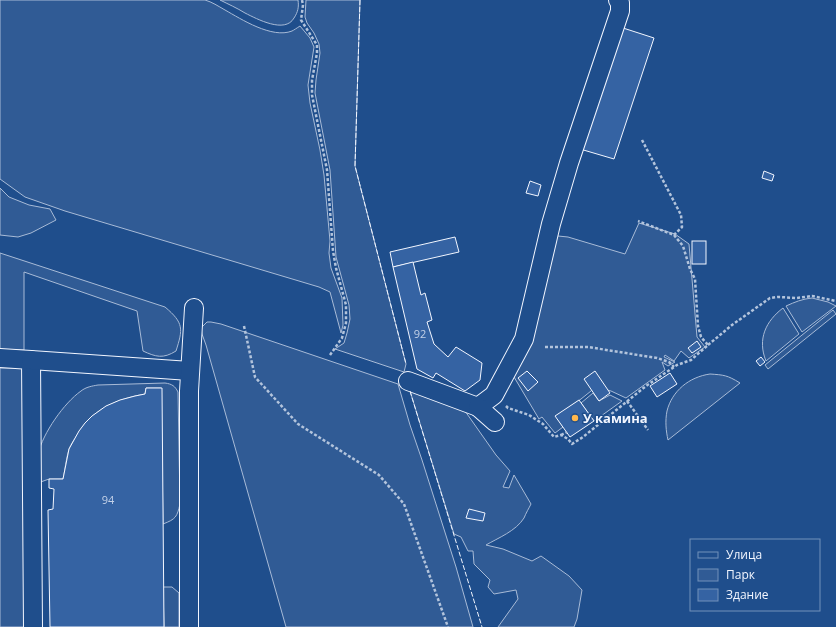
<svg xmlns="http://www.w3.org/2000/svg" width="836" height="627" font-family="'Open Sans',sans-serif">
  <rect width="100%" height="100%" fill="#1f4e8c"/>
  <g fill="#305b95" stroke="#a8bbd7">
    <path d="M0 0H205C212 2 218 6 225 10 241 19 272 39 292 31 294 30 297 28 300 26L310 38 314 47 308 85 310 103 320 150 324 175 330 241 329 253 331 268 342 298 343 325 341 333 330 292 319 287 65 211 25 197 0 179Z"/>
    <path d="M220 0H298C299 7 298 12 294 18 285 34 257 19 245 13 237 8 228 4 220 0Z"/>
    <polygon points="306,0 360,0 355,166 406,364 404,372 335,349 344,343 347,333 350,319 349,305 336,257 330,170 315,93 316,80 320,53 319,44 314,33 307,23 305,17"/>
    <polygon points="0,188 9,197 29,205 50,209 56,220 31,233 18,237 0,235"/>
    <polygon points="639,223 675,234 689,244 697,337 705,347 689,358 681,351 674,361 665,355 664,357 675,362 668,366 662,362 665,370 626,398 611,391 596,387 581,399 556,416 563,427 555,433 542,417 539,419 514,377 513,371 552,240 558,236 568,237 625,254"/>
    <path d="M0 253 165 307C184 323 183 329 176 351 163 359 156 357 143 351L137 311 24 272V350H0Z"/>
    <path d="M812 298 828 302 836 306 802 332 786 306C795 302 802 299 812 298Z"/>
    <path d="M783 308 799 334 766 361C757 339 766 321 783 308Z"/>
    <polygon points="833,310 836,314 768,369 765,365"/>
    <polygon points="207,322 211,322 221,324 398,384 410,425 422,460 456,567 473,627 286,627 206,345 202,334 201,328"/>
    <polygon points="0,368 24,368 27,627 0,627"/>
    <path d="M710 374C724 375 727 375 740 383L668 440C666 431 665 421 667 411 672 391 689 377 710 374Z"/>
    <path d="M165 383C172 384 175 386 178 392L180 504C177 517 176 519 163 524L161 388H146L145 394C117 399 92 409 77 435 74 440 71 444 69 449 66 459 65 470 63 479H49L35 484C36 474 36 463 38 454 43 433 64 403 81 391 86 387 92 386 98 385Z"/>
    <path d="M410 391 465 411 496 455 510 471 503 487 509 488 514 475 531 504C529 508 526 513 524 518 516 531 498 538 486 545L503 549 532 561 541 556 569 576 582 590 577 619 574 627H498L518 599 516 590 494 594 488 587 490 580 474 564 473 551H468L461 537 454 534Z"/>
    <polygon points="593,393 599,401 610,395 622,401 594,421 581,403"/>
    <polygon points="163,587 172,587 179,593 179,627 164,627"/>
  </g>
  <g fill="#3563a3" stroke="#f2f6ff">
    <polygon points="620,27 654,38 614,159 580,149"/>
    <polygon points="764,171 774,175 772,181 762,178"/>
    <polygon points="530,181 541,185 538,196 526,193"/>
    <polygon points="455,237 459,252 393,267 390,252"/>
    <rect x="692" y="241" width="14" height="23"/>
    <polygon points="413,262 421,295 425,293 432,320 427,322 434,344 448,357 456,347 482,363 480,380 465,391 436,373 433,378 417,369 393,267"/>
    <polygon points="697,341 701,347 692,353 688,348"/>
    <polygon points="761,357 765,362 760,366 756,361"/>
    <polygon points="527,371 538,382 528,391 518,378"/>
    <polygon points="595,371 610,393 599,401 584,379"/>
    <polygon points="670,373 677,384 657,397 650,386"/>
    <polygon points="146,388 162,388 164,627 50,627 48,510 53,509 54,489 49,488 49,479 63,479 69,449 79,431 85,423 92,416 106,406 120,400 135,396 145,394"/>
    <polygon points="579,400 594,421 570,437 555,416"/>
    <polygon points="469,509 485,513 483,521 466,518"/>
  </g>
  <g fill="none" stroke-linecap="round" stroke-linejoin="round">
    <g stroke="#f2f6ff" stroke-width="20">
      <g id="minor">
        <polyline points="0,358 31,360 33,627"/>
        <polyline points="31,360 190,371"/>
        <polyline points="408,381 478,407 494,395 524,339 551,224 569,163 620,11 620,3 618,0"/>
        <polyline points="478,407 495,422"/>
        <polyline points="189,627 189,391 194,308"/>
      </g>
    </g>
    <g stroke="#b3c4dc" stroke-width="2.5" stroke-dasharray="3 2" stroke-linecap="butt">
      <polyline points="302,0 303,5 301,20 317,45 317,53 312,80 312,95 327,170 333,251 336,268 346,305 346,323 342,338 330,355"/>
      <polyline points="642,140 681,215 682,227 674,235"/>
      <polyline points="244,326 255,377 298,424 379,475 404,504 448,627"/>
      <polyline points="708,345 732,325 770,298 778,297 797,298 812,296 836,301"/>
      <polyline points="545,347 588,347 657,358 669,362 674,367"/>
      <polyline points="627,401 648,430"/>
      <polyline points="506,406 508,408 529,415 543,424 554,437 561,435 568,439 572,444 583,437 646,386 677,365 691,360 708,345 701,337 698,326 695,279 690,269 683,246 674,235 638,221"/>
      <polyline points="561,435 567,432"/>
    </g>
    <use href="#minor" stroke="#1f4e8c" stroke-width="18"/>
    <g stroke="#f2f6ff" stroke-width="1" stroke-dasharray="5 2" stroke-linecap="butt">
      <polyline points="360,0 355,166 406,364"/>
      <polyline points="410,391 482,627"/>
    </g>
  </g>
  <circle fill="#ffb74d" stroke="#1f4e8c" stroke-width="1.5" cx="575" cy="418" r="4"/>
  <g text-anchor="middle" dominant-baseline="central" stroke-width="3" stroke-linejoin="round" paint-order="stroke">
    <g font-size="11" fill="#c3d1e8">
      <text x="420" y="333">92</text>
      <text x="108" y="499">94</text>
    </g>
    <g font-size="13" font-weight="bold" fill="#f2f6ff" stroke="#1f4e8c" text-anchor="start">
      <text x="583" y="418">У камина</text>
    </g>
  </g>
  <rect x="690" y="539" width="130" height="72" fill="#1f4e8c" stroke="#7391ba"/>
  <rect x="698" y="552" width="20" height="6" fill="#1f4e8c" stroke="#7391ba"/>
  <text x="726" y="559" font-size="12" fill="#f2f6ff">Улица</text>
  <rect x="698" y="569" width="20" height="12" fill="#305b95" stroke="#7391ba"/>
  <text x="726" y="579" font-size="12" fill="#f2f6ff">Парк</text>
  <rect x="698" y="589" width="20" height="12" fill="#3563a3" stroke="#7391ba"/>
  <text x="726" y="599" font-size="12" fill="#f2f6ff">Здание</text>
</svg>
